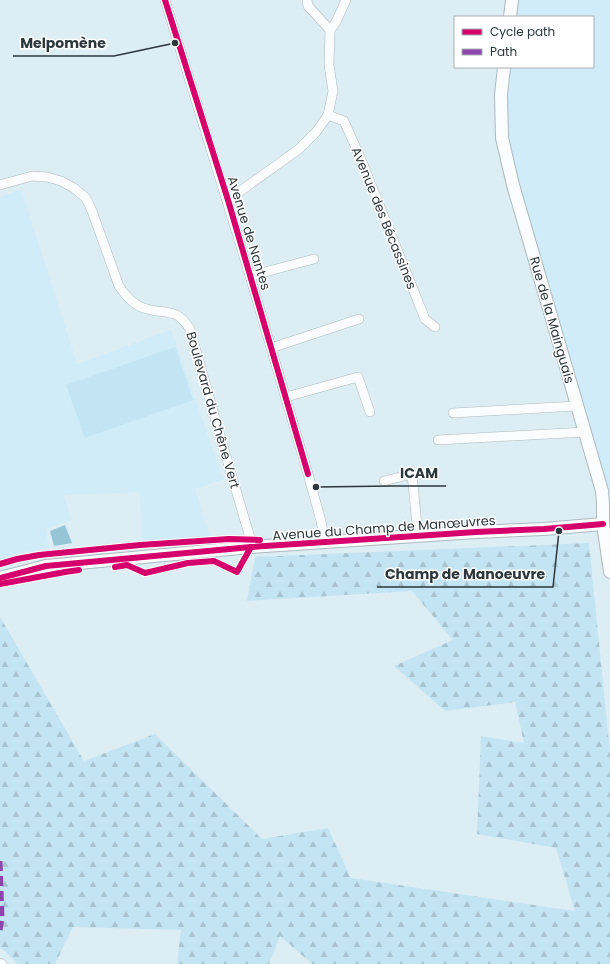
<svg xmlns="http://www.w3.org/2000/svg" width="610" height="964" font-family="Poppins,sans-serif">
  <defs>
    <pattern id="forest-firs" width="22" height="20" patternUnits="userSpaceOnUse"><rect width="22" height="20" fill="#c3e4f3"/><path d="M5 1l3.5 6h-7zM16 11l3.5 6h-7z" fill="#a8c4d1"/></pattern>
  </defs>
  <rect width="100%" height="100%" fill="#ddedf4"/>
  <g fill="#cfecf8">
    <polygon points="511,0 610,0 610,526 507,164 503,67 593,67 593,17 508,17"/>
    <polygon points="21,189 77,364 171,330 223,479 195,489 210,538 142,543 140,492 64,495 71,520 46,529 49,548 11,555 0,559 0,197"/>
  </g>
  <polygon fill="#c3e4f3" points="175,347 193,400 85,438 66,385"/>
  <polygon fill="url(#forest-firs)" points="589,543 610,752 610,964 312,964 280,936 269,964 177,964 181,930 73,927 55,964 18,964 0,947 0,617 84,761 155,734 262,839 328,828 351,878 575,911 556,848 477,834 481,736 524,743 515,702 445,711 394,666 453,640 412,591 247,601 255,557"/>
  <polygon fill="#97c5d8" points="65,525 72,543 54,546 50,531"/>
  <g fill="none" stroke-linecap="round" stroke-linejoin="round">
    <g stroke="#acb9be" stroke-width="10">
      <g id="minor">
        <polyline points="165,0 250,276 308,474 321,521 325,542"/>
        <polyline points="330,30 336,22 346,0"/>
        <polyline points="328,115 344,121 360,157 425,319 435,327"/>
        <path d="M0 185 32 176 47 177 61 181 74 188 86 198 92 211 119 286C126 296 134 306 147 309 168 315 176 307 190 329L220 436 251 541V547"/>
        <polyline points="228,200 299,149 316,132 328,115 333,91 329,65 330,30 308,6 307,0"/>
        <polyline points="250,276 314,259"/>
        <polyline points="271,348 359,319"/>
        <polyline points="286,397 358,377 370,412"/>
        <polyline points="453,413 576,406"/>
        <polyline points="438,440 585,432"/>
        <polyline points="384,481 412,474 418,536"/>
        <polyline points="0,963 2,964"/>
      </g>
    </g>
    <g stroke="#acb9be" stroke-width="14">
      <g id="tertiary">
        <polyline points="510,17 512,0"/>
        <polyline points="504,67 501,95 502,138 513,185 602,491 603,503 603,524 610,572"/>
        <polyline points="0,578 46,566 251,547 476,532 544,529 603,524"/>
      </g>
    </g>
    <use href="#minor" stroke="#fafcfd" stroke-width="9"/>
    <use href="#tertiary" stroke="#fafcfd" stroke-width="12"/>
    <polyline stroke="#8e44ad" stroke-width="5" stroke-dasharray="10 5" stroke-linecap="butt" points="0,861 2,918 0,930"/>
    <g stroke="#fff" stroke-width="8">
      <g id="cycleway">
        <polyline points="165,0 228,200 308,474"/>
        <polyline points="0,564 17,559 39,555 140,545 229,539 260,540"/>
        <polyline points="115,567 127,565 145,573 188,563 214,561 237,572 251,547"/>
        <polyline points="0,578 46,566 251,547 476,532 544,529 603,524"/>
        <polyline points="0,584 65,572 79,570"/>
      </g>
    </g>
    <use href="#cycleway" stroke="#d6006c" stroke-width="6"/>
  </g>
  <g text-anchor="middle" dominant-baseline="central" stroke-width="3" stroke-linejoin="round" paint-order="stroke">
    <g font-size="13" fill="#2b373c" stroke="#fff">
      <text transform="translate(384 218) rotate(68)">Avenue des Bécassines</text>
      <text transform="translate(249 233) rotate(73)">Avenue de Nantes</text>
      <text transform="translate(552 320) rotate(74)">Rue de la Mainguais</text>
      <text transform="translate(213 410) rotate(74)">Boulevard du Chêne Vert</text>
      <text transform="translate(384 528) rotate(-4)">Avenue du Champ de Manœuvres</text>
    </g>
  </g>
  <path fill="none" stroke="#2b373c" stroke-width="1.5" d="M175 43L114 56H13M316 487L392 486H446M559 531L553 587H377"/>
  <g fill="#2b373c" stroke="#fff" stroke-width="1.5">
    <circle cx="175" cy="43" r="4"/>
    <circle cx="316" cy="487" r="4"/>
    <circle cx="559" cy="531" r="4"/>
  </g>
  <g font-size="14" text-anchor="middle" font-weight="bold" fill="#2b373c" stroke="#fff" stroke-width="3" stroke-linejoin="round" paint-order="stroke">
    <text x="63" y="48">Melpomène</text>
    <text x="419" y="478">ICAM</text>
    <text x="465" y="579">Champ de Manoeuvre</text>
  </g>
  <rect x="454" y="16" width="140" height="52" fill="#ffffff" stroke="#aaafb1"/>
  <rect x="462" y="29" width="20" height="6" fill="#d6006c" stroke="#aaafb1"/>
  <text x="490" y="36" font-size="12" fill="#2b373c">Cycle path</text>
  <rect x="462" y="49" width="20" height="6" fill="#8e44ad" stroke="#aaafb1"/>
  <text x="490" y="56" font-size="12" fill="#2b373c">Path</text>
</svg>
